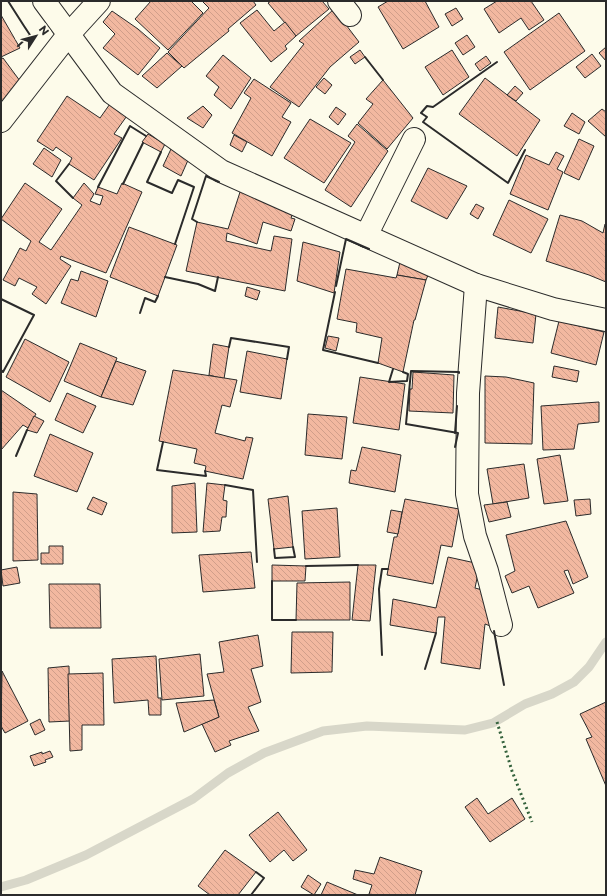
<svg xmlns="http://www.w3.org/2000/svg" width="607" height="896" font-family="Montserrat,sans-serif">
  <defs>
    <pattern id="building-back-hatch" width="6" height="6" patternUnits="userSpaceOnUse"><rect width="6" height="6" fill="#f2b8a0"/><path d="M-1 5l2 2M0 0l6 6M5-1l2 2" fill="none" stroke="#d09e8a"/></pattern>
  </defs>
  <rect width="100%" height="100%" fill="#fdfbea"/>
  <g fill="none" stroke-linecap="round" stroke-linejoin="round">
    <polyline stroke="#d8d7c9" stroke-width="9" points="1,887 26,880 86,855 193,799 228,773 264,753 323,731 367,726 465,730 493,723 525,704 552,694 574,682 589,667 606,642"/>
  </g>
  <g fill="url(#building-back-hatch)" stroke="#2b2b2b">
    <polygon points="151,1 191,1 203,13 168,50 135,19"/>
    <polygon points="202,1 253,1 256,5 228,29 229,31 184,68 168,52 209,8"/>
    <polygon points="271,1 322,1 329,9 296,36 268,3"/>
    <polygon points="388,1 425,1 439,27 403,49 378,7"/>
    <polygon points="497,1 531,1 544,20 529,30 521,18 499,33 484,9"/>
    <polygon points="456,8 463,19 452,26 445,14"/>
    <polygon points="334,9 359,42 330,67 299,107 270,87 304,44 299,41"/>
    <polygon points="257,10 274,31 285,22 296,36 285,46 287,49 271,62 240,23"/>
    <polygon points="112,11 138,29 160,48 138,75 103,48 115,34 103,22"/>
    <polygon points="559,13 585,51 530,90 504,52"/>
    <polygon points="1,15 20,48 1,57"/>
    <polygon points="467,35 475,47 463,55 455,43"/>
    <polygon points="606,47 606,61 599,53"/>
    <polygon points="360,50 365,57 355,64 350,57"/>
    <polygon points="452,50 469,77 443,95 425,67"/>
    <polygon points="167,53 182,66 157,88 142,76"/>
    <polygon points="592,54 601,66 585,78 576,67"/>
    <polygon points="223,55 251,78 231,109 214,95 219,87 206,76"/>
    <polygon points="486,56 491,63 480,71 475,64"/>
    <polygon points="3,58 23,85 1,103 1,59"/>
    <polygon points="324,78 332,85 325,94 316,87"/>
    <polygon points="485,78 540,120 517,156 459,114"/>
    <polygon points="254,79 291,103 282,117 291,122 272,156 232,133 251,98 244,93"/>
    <polygon points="383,80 413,118 387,149 358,123 373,104 366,99"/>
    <polygon points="515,86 523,93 516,101 507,95"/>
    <polygon points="67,96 100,118 112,101 129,113 114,134 122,138 94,180 69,164 72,158 56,147 53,151 37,141"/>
    <polygon points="203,106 212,115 203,128 187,118"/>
    <polygon points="336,107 346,114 338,125 329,117"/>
    <polygon points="602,109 606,112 606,137 588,121"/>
    <polygon points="572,113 585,122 579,134 564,126"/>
    <polygon points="310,119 351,143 324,183 284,158"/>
    <polygon points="357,124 388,151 351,207 325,190 355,142 348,136"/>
    <polygon points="148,134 165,144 161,152 142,142"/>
    <polygon points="234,135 247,142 242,152 230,145"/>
    <polygon points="579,139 594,146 579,180 564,173"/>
    <polygon points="172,141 189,158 181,176 163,166 171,149 168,147"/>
    <polygon points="44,148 61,160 52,177 33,164"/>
    <polygon points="556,152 564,156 557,169 563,172 548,210 510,194 526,155 549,165"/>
    <polygon points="428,168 467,186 447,219 411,201"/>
    <polygon points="25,183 62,209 39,242 51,250 82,205 73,198 84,183 94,194 90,201 100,205 103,196 95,194 98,187 117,194 122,183 142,192 106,273 61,256 60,259 71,266 46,304 32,294 37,287 19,278 15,286 3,280 20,248 26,251 31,241 1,219"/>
    <polygon points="241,189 294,210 291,218 295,219 291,231 263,222 257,244 227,233 226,241 271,251 274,236 292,239 285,291 186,271 197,222 228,229"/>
    <polygon points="509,200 548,219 531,253 493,235"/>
    <polygon points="476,204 484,208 478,219 470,214"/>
    <polygon points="560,215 582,221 603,233 605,224 606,224 606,282 589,275 546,261"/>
    <polygon points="129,227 177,245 158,296 110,277"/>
    <polygon points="303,242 340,252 334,293 297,281"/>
    <polygon points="400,262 429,273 426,280 397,275"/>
    <polygon points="346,269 396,278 397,275 426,280 415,320 414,320 403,372 378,363 382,338 356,332 357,323 337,319"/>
    <polygon points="81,271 108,281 96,317 61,303 71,279 78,281"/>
    <polygon points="247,287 260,291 257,300 245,296"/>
    <polygon points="498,307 536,314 533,343 495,338"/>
    <polygon points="559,321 604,332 596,365 551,353"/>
    <polygon points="328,336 339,338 336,351 325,348"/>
    <polygon points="25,339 69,362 50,402 6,377"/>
    <polygon points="80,343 117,358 101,397 64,381"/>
    <polygon points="213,344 229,347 224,379 209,375"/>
    <polygon points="247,351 287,359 281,399 240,392"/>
    <polygon points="116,361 146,371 133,405 101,397"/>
    <polygon points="554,366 579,371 577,382 552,377"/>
    <polygon points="173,370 237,380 230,407 222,405 215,433 245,441 246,437 253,438 243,479 205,471 206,466 194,463 197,449 159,441"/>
    <polygon points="413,372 454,375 453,413 409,411 410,389 412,389"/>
    <polygon points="485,376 506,377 534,383 532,444 485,443"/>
    <polygon points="360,377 405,384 399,430 353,423"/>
    <polygon points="1,390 36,414 28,428 23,425 1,450"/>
    <polygon points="67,393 96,406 83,433 55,420"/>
    <polygon points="599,402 599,422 578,424 574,449 543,450 541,406"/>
    <polygon points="308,414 347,417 342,459 305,455"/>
    <polygon points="34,416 44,421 37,433 27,430"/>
    <polygon points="50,434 93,453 77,492 34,476"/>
    <polygon points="362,447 401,455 395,492 349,483 351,470 356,471"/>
    <polygon points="560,455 568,501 544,504 537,459"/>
    <polygon points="524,464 529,498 493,504 487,469"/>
    <polygon points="195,483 197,532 172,533 172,486"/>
    <polygon points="207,483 225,485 223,500 227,501 226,517 222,517 220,531 203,532"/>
    <polygon points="13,492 37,494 38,560 13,561"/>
    <polygon points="288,496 293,547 274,549 268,499"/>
    <polygon points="93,497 107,503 102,515 87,509"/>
    <polygon points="405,499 459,509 452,547 441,545 433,584 387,575 394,537 397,537"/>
    <polygon points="590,499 591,514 576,516 574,500"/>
    <polygon points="507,502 511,517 489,522 484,505"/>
    <polygon points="337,508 340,557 305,559 302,511"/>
    <polygon points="391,510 402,512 398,534 387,532"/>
    <polygon points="566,521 588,577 573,584 568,570 564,571 574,593 538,608 529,586 512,593 505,576 515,571 506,535"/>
    <polygon points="49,546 63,546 63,564 41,564 41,553 49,553"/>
    <polygon points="251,552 255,588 203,592 199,555"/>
    <polygon points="448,557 480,564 475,588 490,592 493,627 485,624 480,669 441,663 445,617 438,617 436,633 390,625 393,599 436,608"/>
    <polygon points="272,565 306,566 305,581 272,581"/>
    <polygon points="358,565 376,565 370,621 352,620"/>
    <polygon points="17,567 20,583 3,586 1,570"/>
    <polygon points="350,582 350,620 296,620 297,583"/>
    <polygon points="49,584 100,584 101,628 50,628"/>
    <polygon points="292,632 333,632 332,672 291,673"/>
    <polygon points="258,635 263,666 251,669 261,702 248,707 259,731 229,741 231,745 215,752 202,724 219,717 207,674 224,672 219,642"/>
    <polygon points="200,654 204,696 162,700 159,659"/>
    <polygon points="156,656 158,698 161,698 161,715 149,715 148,700 114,703 112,659"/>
    <polygon points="69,666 70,721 49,722 48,668"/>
    <polygon points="2,671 28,721 5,733 1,726"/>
    <polygon points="103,673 104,725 82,725 82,750 70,751 68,674"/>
    <polygon points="214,700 219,717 184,732 176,703"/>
    <polygon points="606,702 606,786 586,739 592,737 580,714"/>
    <polygon points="40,719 45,730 35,735 30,724"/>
    <polygon points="50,751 53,757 45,760 46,762 34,766 30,756 42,752 42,754"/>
    <polygon points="477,798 488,814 512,798 525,819 490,842 465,807"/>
    <polygon points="278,812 307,850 293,861 284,850 270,862 249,835"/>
    <polygon points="225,850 256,872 238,895 210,895 198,886"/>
    <polygon points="380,857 422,871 415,895 374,895 369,894 372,885 353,879 355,870 374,874"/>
    <polygon points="308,875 321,884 314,895 301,887"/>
    <polygon points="327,882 358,895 321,895"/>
  </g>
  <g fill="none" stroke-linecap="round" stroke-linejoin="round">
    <g stroke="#2b2b2b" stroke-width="24">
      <g id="street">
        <polyline points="44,1 112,93 221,171 476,285 553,309 606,320"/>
        <polyline points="339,1 350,15"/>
        <polyline points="1,121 68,35 99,1"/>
        <polyline points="366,236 414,139"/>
        <polyline points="476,285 468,393 467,494 475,536 487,571 501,625"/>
      </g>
    </g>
    <use href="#street" stroke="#fdfbea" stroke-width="22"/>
    <polyline stroke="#34623c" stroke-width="3" stroke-dasharray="2 3" stroke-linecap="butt" points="497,722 512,771 532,822"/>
    <g stroke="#2b2b2b" stroke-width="2">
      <polyline points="8,1 24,26 30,35 18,46"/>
      <polyline points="365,57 383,80"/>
      <polyline points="497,62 433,107 427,106 421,113 427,117 423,122 508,183 525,150"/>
      <polyline points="161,152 147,182 172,193 178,180 194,187 175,244"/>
      <polyline points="69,164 56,181 73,198"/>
      <polyline points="123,184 143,143"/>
      <polyline points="98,187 130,126 146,136"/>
      <polyline points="197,222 192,219 206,176 219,182"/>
      <polyline points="165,277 198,284 215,291 218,277"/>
      <polyline points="336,286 346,239 369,249"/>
      <polyline points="335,292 323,350 378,363"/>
      <polyline points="1,299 34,315 3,372 1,370"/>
      <polyline points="140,313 145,298 155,302 158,296"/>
      <polyline points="229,347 231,338 289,347 287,359"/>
      <polyline points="393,369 389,382 407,381 408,374 403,372"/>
      <polyline points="455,433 457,406"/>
      <polyline points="163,442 157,470 206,476 205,471"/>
      <polyline points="455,447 458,433 406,424 411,371 459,372 459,373"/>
      <polyline points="16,456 27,430"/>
      <polyline points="225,485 253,490 257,562"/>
      <polyline points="274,549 275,558 295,557 293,547"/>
      <polyline points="306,566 358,565"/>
      <polyline points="272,581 272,620 296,620"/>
      <polyline points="494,631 504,685"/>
      <polyline points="382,655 379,589 382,569 388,569"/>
      <polyline points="425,669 436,633"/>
      <polyline points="251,895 264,878 256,872"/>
    </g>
  </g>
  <rect width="607" height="896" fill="none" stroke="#2b2b2b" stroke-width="4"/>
  <g transform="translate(36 36) rotate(54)" stroke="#fdfbea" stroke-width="3" paint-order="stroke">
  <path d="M0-3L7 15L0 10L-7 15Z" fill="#2b2b2b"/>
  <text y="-6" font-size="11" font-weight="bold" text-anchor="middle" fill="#2b2b2b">N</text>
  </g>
</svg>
